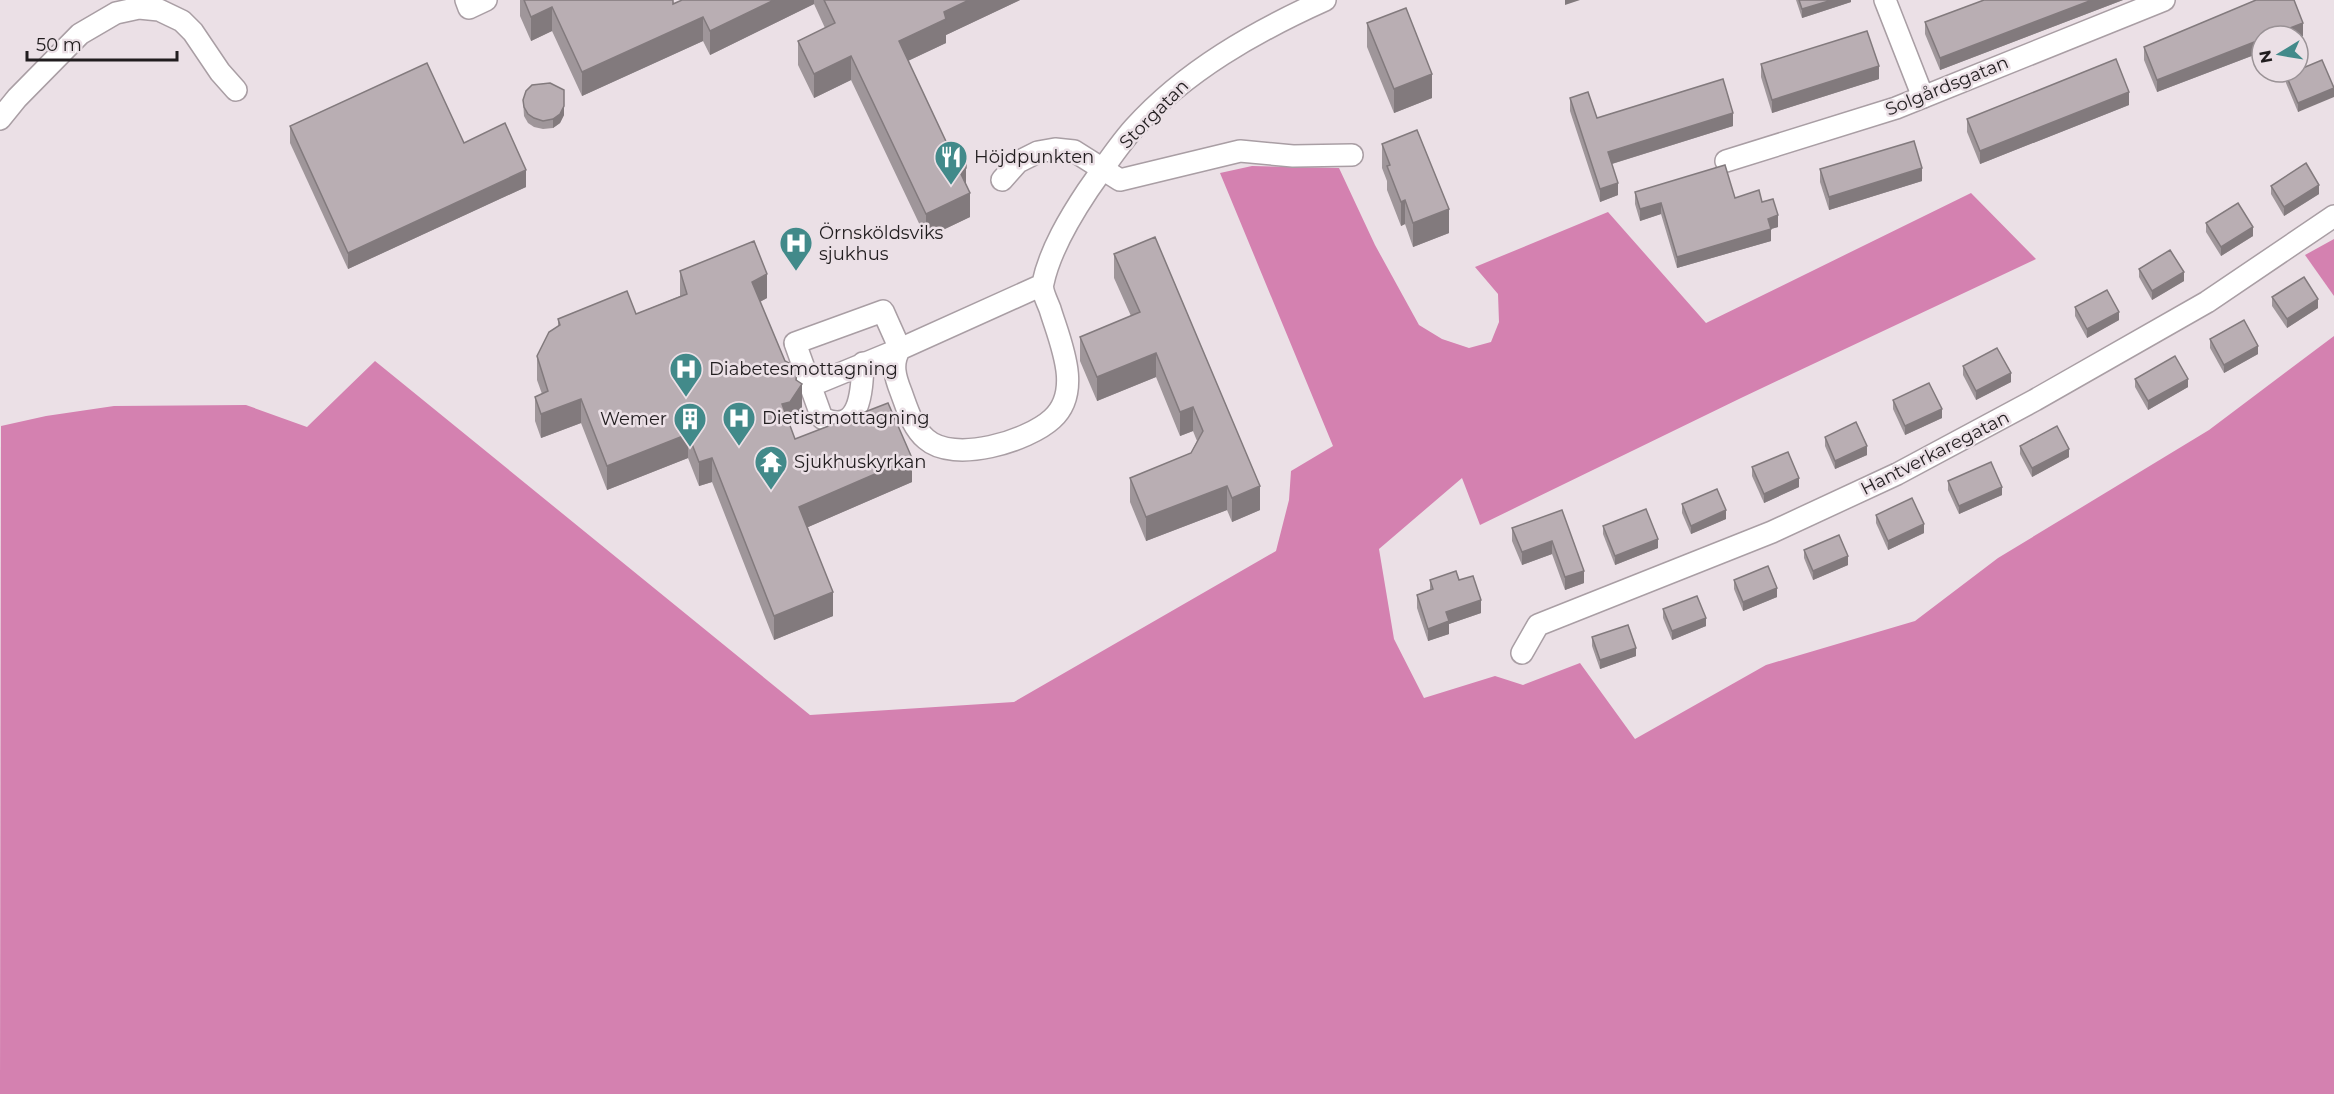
<svg xmlns="http://www.w3.org/2000/svg" width="2334" height="1094" font-family="Montserrat,sans-serif">
  <rect width="100%" height="100%" fill="#ebe0e6"/>
  <g fill="#d481b0">
    <polygon points="1252,166 1339,168 1375,245 1419,325 1442,339 1469,348 1491,342 1499,322 1498,294 1475,267 1608,212 1706,323 1971,193 2036,259 1741,398 1480,525 1462,478 1379,549 1394,639 1424,698 1495,676 1523,685 1580,663 1635,739 1766,665 1915,621 1998,558 2209,430 2334,336 2334,1094 0,1094 1,426 46,416 114,406 246,405 307,427 375,361 810,715 1014,702 1276,551 1289,500 1291,471 1333,446 1220,173"/>
    <polygon points="2334,239 2334,296 2305,255"/>
  </g>
  <g fill="none" stroke-linecap="round" stroke-linejoin="round">
    <g stroke="#a99ea4" stroke-width="24">
      <g id="street">
        <polyline points="466,0 469,8 486,0"/>
        <polyline points="1885,0 1923,97"/>
        <polyline points="0,119 17,98 80,34 116,13 139,8 159,10 182,21 193,32 220,72 236,90"/>
        <polyline points="1726,161 1896,108 2164,0"/>
        <polyline points="1002,180 1018,162 1038,152 1055,149 1074,151 1120,180 1240,151 1293,156 1352,155"/>
        <path d="M1042 285 900 349C891 363 895 377 901 392 907 408 912 427 926 439 954 464 1028 441 1052 419 1083 391 1060 342 1050 309 1047 301 1041 290 1043 283 1050 250 1070 217 1088 190 1103 169 1117 147 1134 128 1185 71 1256 31 1325 0"/>
        <path d="M810 386 900 349 883 311 795 343 822 418C861 436 862 389 863 363"/>
        <polyline points="1522,653 1538,625 1772,532 1897,474 2035,400 2207,302 2334,216"/>
      </g>
    </g>
    <use href="#street" stroke="#fff" stroke-width="21"/>
  </g>
  <g fill="#9f969a">
    <polygon points="520,0 673,0 673,4 682,0 1020,0 946,35 946,43 908,61 966,185 970,217 926,238 851,80 814,98 798,65 798,41 825,28 814,4 710,55 703,41 582,96 552,31 531,41 520,16"/>
    <polygon points="1796,0 1851,0 1851,2 1802,18"/>
    <polygon points="1984,0 2123,0 1940,70 1925,34 1925,22"/>
    <polygon points="2256,0 2294,0 2303,23 2303,36 2298,38 2298,36 2262,36 2262,52 2157,92 2144,60 2144,47"/>
    <polygon points="1367,23 1432,98 1394,113 1367,47"/>
    <polygon points="1761,64 1879,79 1772,113 1761,77"/>
    <polygon points="2286,75 2334,88 2298,112 2286,83"/>
    <polygon points="1570,98 1597,118 1733,126 1612,164 1618,195 1600,202 1570,111"/>
    <polygon points="523,100 564,115 560,123 553,128 543,129 534,127 528,123 524,116"/>
    <polygon points="2129,105 1980,164 1967,132 1967,119"/>
    <polygon points="290,126 464,143 526,187 348,269 290,143"/>
    <polygon points="1382,144 1449,233 1413,247 1405,224 1401,226 1387,190 1387,181 1382,168"/>
    <polygon points="1820,169 1922,181 1829,210 1820,182"/>
    <polygon points="2271,186 2319,194 2284,216 2271,194"/>
    <polygon points="1635,192 1735,198 1762,202 1778,227 1771,229 1771,241 1677,268 1661,214 1640,221 1635,204"/>
    <polygon points="2206,223 2253,236 2221,256 2206,232"/>
    <polygon points="1114,254 1260,510 1232,522 1227,510 1146,541 1130,502 1130,478 1191,453 1197,441 1193,431 1180,436 1156,377 1097,401 1080,361 1080,337 1131,316 1114,278"/>
    <polygon points="2139,269 2184,281 2152,300 2139,277"/>
    <polygon points="680,271 767,298 760,302 785,361 797,380 802,408 790,426 795,439 912,482 808,527 833,616 774,640 712,482 699,486 688,458 607,490 581,423 541,438 535,421 535,397 542,394 537,380 537,356 558,326 558,319 636,314 680,296"/>
    <polygon points="2272,297 2318,308 2287,328 2272,306"/>
    <polygon points="2075,307 2119,320 2087,338 2075,316"/>
    <polygon points="2210,339 2258,354 2224,373 2210,348"/>
    <polygon points="1963,366 2011,382 1976,400 1963,375"/>
    <polygon points="2135,379 2188,387 2148,410 2135,387"/>
    <polygon points="1893,400 1942,418 1905,435 1893,409"/>
    <polygon points="1825,437 1867,455 1835,469 1825,446"/>
    <polygon points="2020,446 2069,457 2032,477 2020,454"/>
    <polygon points="1752,467 1799,487 1764,503 1752,476"/>
    <polygon points="1948,481 2002,495 1959,514 1948,490"/>
    <polygon points="1682,504 1726,519 1691,534 1682,513"/>
    <polygon points="1562,510 1584,583 1565,590 1552,554 1522,565 1512,541 1512,528"/>
    <polygon points="1876,515 1924,533 1888,550 1876,523"/>
    <polygon points="1603,526 1658,548 1615,565 1603,534"/>
    <polygon points="1804,550 1848,565 1813,580 1804,558"/>
    <polygon points="1430,580 1459,580 1481,613 1449,624 1449,634 1428,641 1417,608 1417,595 1430,590"/>
    <polygon points="1734,580 1777,597 1743,611 1734,589"/>
    <polygon points="1663,609 1706,626 1672,640 1663,618"/>
    <polygon points="1592,637 1636,656 1600,669 1592,646"/>
  </g>
  <g fill="#827a7d">
    <polygon points="774,0 814,0 814,4 710,55 710,31"/>
    <polygon points="969,0 1020,0 946,35 946,43 899,65 899,41 944,12"/>
    <polygon points="1565,0 1580,0 1565,5"/>
    <polygon points="1832,0 1851,0 1851,2 1802,18 1802,9"/>
    <polygon points="2092,0 2123,0 1940,70 1940,58"/>
    <polygon points="552,7 552,31 531,41 531,17"/>
    <polygon points="703,17 703,41 582,96 582,72"/>
    <polygon points="2303,23 2303,36 2298,38 2298,36 2269,36"/>
    <polygon points="2262,39 2262,52 2157,92 2157,80"/>
    <polygon points="851,56 851,80 814,98 814,74"/>
    <polygon points="1879,66 1879,79 1772,113 1772,100"/>
    <polygon points="1432,74 1432,98 1394,113 1394,89"/>
    <polygon points="2334,88 2334,97 2298,112 2298,103"/>
    <polygon points="2129,92 2129,105 1980,164 1980,151"/>
    <polygon points="564,106 564,115 560,123 553,128 553,119"/>
    <polygon points="1733,113 1733,126 1608,165 1608,152"/>
    <polygon points="966,159 966,192 970,193 970,217 926,238 926,214 961,174"/>
    <polygon points="1922,168 1922,181 1829,210 1829,197"/>
    <polygon points="526,170 526,187 348,269 348,253"/>
    <polygon points="1618,183 1618,195 1600,202 1600,189"/>
    <polygon points="2319,185 2319,194 2284,216 2284,207"/>
    <polygon points="1405,200 1405,224 1401,226 1401,202"/>
    <polygon points="1661,203 1661,214 1640,221 1640,209"/>
    <polygon points="1449,209 1449,233 1413,247 1413,223"/>
    <polygon points="1778,215 1778,227 1771,229 1771,241 1677,268 1677,257 1768,219"/>
    <polygon points="2253,227 2253,236 2221,256 2221,247"/>
    <polygon points="2184,272 2184,281 2152,300 2152,291"/>
    <polygon points="767,274 767,298 752,306 752,282"/>
    <polygon points="2318,299 2318,308 2287,328 2287,319"/>
    <polygon points="2119,312 2119,320 2087,338 2087,329"/>
    <polygon points="2258,346 2258,354 2224,373 2224,365"/>
    <polygon points="1156,353 1156,377 1097,401 1097,377"/>
    <polygon points="2011,373 2011,382 1976,400 1976,391"/>
    <polygon points="2188,379 2188,387 2148,410 2148,401"/>
    <polygon points="802,384 802,408 790,426 782,404"/>
    <polygon points="581,399 581,423 541,438 541,414"/>
    <polygon points="1193,407 1193,431 1180,436 1180,412"/>
    <polygon points="1942,409 1942,418 1905,435 1905,426"/>
    <polygon points="688,434 688,458 607,490 607,466"/>
    <polygon points="1867,446 1867,455 1835,469 1835,461"/>
    <polygon points="2069,449 2069,457 2032,477 2032,468"/>
    <polygon points="712,458 712,482 699,486 699,462"/>
    <polygon points="912,458 912,482 799,531 799,507"/>
    <polygon points="1799,478 1799,487 1764,503 1764,494"/>
    <polygon points="1227,486 1227,510 1146,541 1146,517"/>
    <polygon points="1260,486 1260,510 1232,522 1232,498"/>
    <polygon points="2002,487 2002,495 1959,514 1959,506"/>
    <polygon points="1726,510 1726,519 1691,534 1691,526"/>
    <polygon points="1924,524 1924,533 1888,550 1888,541"/>
    <polygon points="1658,539 1658,548 1615,565 1615,556"/>
    <polygon points="1552,541 1552,554 1522,565 1522,552"/>
    <polygon points="1848,556 1848,565 1813,580 1813,571"/>
    <polygon points="1584,571 1584,583 1565,590 1565,577"/>
    <polygon points="1777,588 1777,597 1743,611 1743,602"/>
    <polygon points="833,592 833,616 774,640 774,616"/>
    <polygon points="1481,600 1481,613 1449,624 1449,634 1428,641 1428,629 1446,612"/>
    <polygon points="1706,618 1706,626 1672,640 1672,631"/>
    <polygon points="1636,648 1636,656 1600,669 1600,660"/>
  </g>
  <g fill="#b9aeb3" stroke="#827a7d" stroke-width="1.5">
    <polygon points="524,0 673,0 673,4 682,0 774,0 710,31 703,17 582,72 552,7 531,17"/>
    <polygon points="824,0 969,0 944,12 946,19 899,41 951,152 959,153 966,159 966,168 961,174 970,193 926,214 851,56 814,74 798,41 835,23"/>
    <polygon points="1799,0 1832,0 1802,9"/>
    <polygon points="1984,0 2092,0 1940,58 1925,22"/>
    <polygon points="2256,0 2294,0 2303,23 2269,36 2262,36 2262,39 2157,80 2144,47"/>
    <polygon points="1406,8 1432,74 1394,89 1367,23"/>
    <polygon points="1867,31 1879,66 1772,100 1761,64"/>
    <polygon points="2116,59 2129,92 1980,151 1967,119"/>
    <polygon points="2322,60 2334,88 2298,103 2286,75 2293,72 2298,72 2298,70"/>
    <polygon points="427,63 464,143 505,123 526,170 348,253 290,126"/>
    <polygon points="1723,79 1733,113 1608,152 1618,183 1600,189 1570,98 1588,92 1597,118"/>
    <polygon points="550,83 564,90 564,106 560,114 553,119 543,121 534,118 528,114 524,107 523,100 526,91 532,85"/>
    <polygon points="1417,130 1449,209 1413,223 1405,200 1401,202 1387,166 1390,165 1382,144"/>
    <polygon points="1914,141 1922,168 1829,197 1820,169"/>
    <polygon points="2306,163 2319,185 2284,207 2271,186"/>
    <polygon points="1725,165 1735,198 1759,190 1762,202 1773,199 1778,215 1768,219 1771,229 1677,257 1661,203 1640,209 1635,192"/>
    <polygon points="2238,203 2253,227 2221,247 2206,223"/>
    <polygon points="1155,237 1260,486 1232,498 1227,486 1146,517 1130,478 1191,453 1203,431 1193,407 1180,412 1156,353 1097,377 1080,337 1140,312 1114,254"/>
    <polygon points="754,241 767,274 752,282 785,361 793,365 797,371 796,380 802,384 790,402 782,404 795,439 888,403 912,458 799,507 833,592 774,616 712,458 699,462 688,434 607,466 581,399 541,414 535,397 548,391 537,356 549,332 560,325 558,319 627,291 636,314 687,294 680,271"/>
    <polygon points="2170,250 2184,272 2152,291 2139,269"/>
    <polygon points="2304,277 2318,299 2287,319 2272,297"/>
    <polygon points="2107,290 2119,312 2087,329 2075,307"/>
    <polygon points="2244,320 2258,346 2224,365 2210,339"/>
    <polygon points="1997,348 2011,373 1976,391 1963,366"/>
    <polygon points="2175,356 2188,379 2148,401 2135,379"/>
    <polygon points="1929,383 1942,409 1905,426 1893,400"/>
    <polygon points="1856,422 1867,446 1835,461 1825,437"/>
    <polygon points="2057,426 2069,449 2032,468 2020,446"/>
    <polygon points="1788,452 1799,478 1764,494 1752,467"/>
    <polygon points="1991,462 2002,487 1959,506 1948,481"/>
    <polygon points="1717,489 1726,510 1691,526 1682,504"/>
    <polygon points="1912,498 1924,524 1888,541 1876,515"/>
    <polygon points="1646,509 1658,539 1615,556 1603,526"/>
    <polygon points="1562,510 1584,571 1565,577 1552,541 1522,552 1512,528"/>
    <polygon points="1839,535 1848,556 1813,571 1804,550"/>
    <polygon points="1768,566 1777,588 1743,602 1734,580"/>
    <polygon points="1456,571 1459,580 1473,576 1481,600 1446,612 1449,621 1428,629 1417,595 1433,589 1430,580"/>
    <polygon points="1697,596 1706,618 1672,631 1663,609"/>
    <polygon points="1628,625 1636,648 1600,660 1592,637"/>
  </g>
  <defs>
    <g id="restaurant-pin" transform="scale(1.725)"><path d="M0 17L-7.5 6A9.5 9.5 0 1 1 7.5 6Z" fill="#428a8a" stroke="#ebe0e6"/><path d="M-5-6h1v4h1v-4h1v4h1v-4h1v5L-1.5 .5V6h-2V.5L-5-1ZM5-6V6H3V1.5H1.5Q1.5-4 5-6Z" fill="#fff"/></g>
    <g id="hospital-pin" transform="scale(1.725)"><path d="M0 17L-7.5 6A9.5 9.5 0 1 1 7.5 6Z" fill="#428a8a" stroke="#ebe0e6"/><path d="M-5-5h3v3.5h4V-5h3V5h-3V1.5h-4V5h-3Z" fill="#fff"/></g>
    <g id="building-pin" transform="scale(1.725)"><path d="M0 17L-7.5 6A9.5 9.5 0 1 1 7.5 6Z" fill="#428a8a" stroke="#ebe0e6"/><path d="M-4-6H4V6H1V3H-1V6H-4ZM-2.5-4.3h1.7v1.8h-1.7ZM.8-4.3h1.7v1.8H.8ZM-2.5-1h1.7V.8h-1.7ZM.8-1h1.7V.8H.8Z" fill="#fff"/></g>
    <g id="temple-pin" transform="scale(1.725)"><path d="M0 17L-7.5 6A9.5 9.5 0 1 1 7.5 6Z" fill="#428a8a" stroke="#ebe0e6"/><path d="M0-6L5-2H3V0L6.5 2.5H4V6H1.5V3h-3V6H-4V2.5H-6.5L-3 0V-2H-5Z" fill="#fff"/></g>
  </defs>
  <g fill-rule="evenodd">
    <use href="#restaurant-pin" x="951" y="157"/>
    <use href="#hospital-pin" x="796" y="243"/>
    <use href="#hospital-pin" x="686" y="369"/>
    <use href="#hospital-pin" x="739" y="418"/>
    <use href="#building-pin" x="690" y="419"/>
    <use href="#temple-pin" x="771" y="462"/>
  </g>
  <g text-anchor="middle" dominant-baseline="central" stroke-width="5" stroke-linejoin="round" paint-order="stroke">
    <g font-size="18" fill="#211d1f" stroke="#ebe0e6">
      <text transform="translate(1947 86) rotate(-22)">Solgårdsgatan</text>
      <text transform="translate(1154 114) rotate(-45)">Storgatan</text>
      <text transform="translate(1935 453) rotate(-27)">Hantverkaregatan</text>
    </g>
    <g font-size="18" fill="#211d1f" stroke="#ebe0e6" text-anchor="start">
      <text x="974" y="157">Höjdpunkten</text>
      <text x="819" y="233">Örnsköldsviks<tspan x="819" dy="21">sjukhus</tspan></text>
      <text x="709" y="369">Diabetesmottagning</text>
      <text x="762" y="418">Dietistmottagning</text>
      <text x="667" y="419" text-anchor="end">Wemer</text>
      <text x="794" y="462">Sjukhuskyrkan</text>
    </g>
  </g>
  <g transform="translate(2280 54) rotate(259)"><circle r="28" fill="#ebe0e6" stroke="#9a9296" stroke-width="1.5"/>
  <path d="M0-4.5L10 22L0 15L-10 22Z" fill="#428a8a"/>
  <text y="-9" font-size="16" font-weight="bold" text-anchor="middle" fill="#211d1f">N</text>
  </g>
  <path d="M27 51v9h150v-9" fill="none" stroke="#211d1f" stroke-width="3"/>
  <text x="36" y="51" font-size="18" fill="#211d1f" stroke="#ebe0e6" stroke-width="4.5" paint-order="stroke">50 m</text>
</svg>
